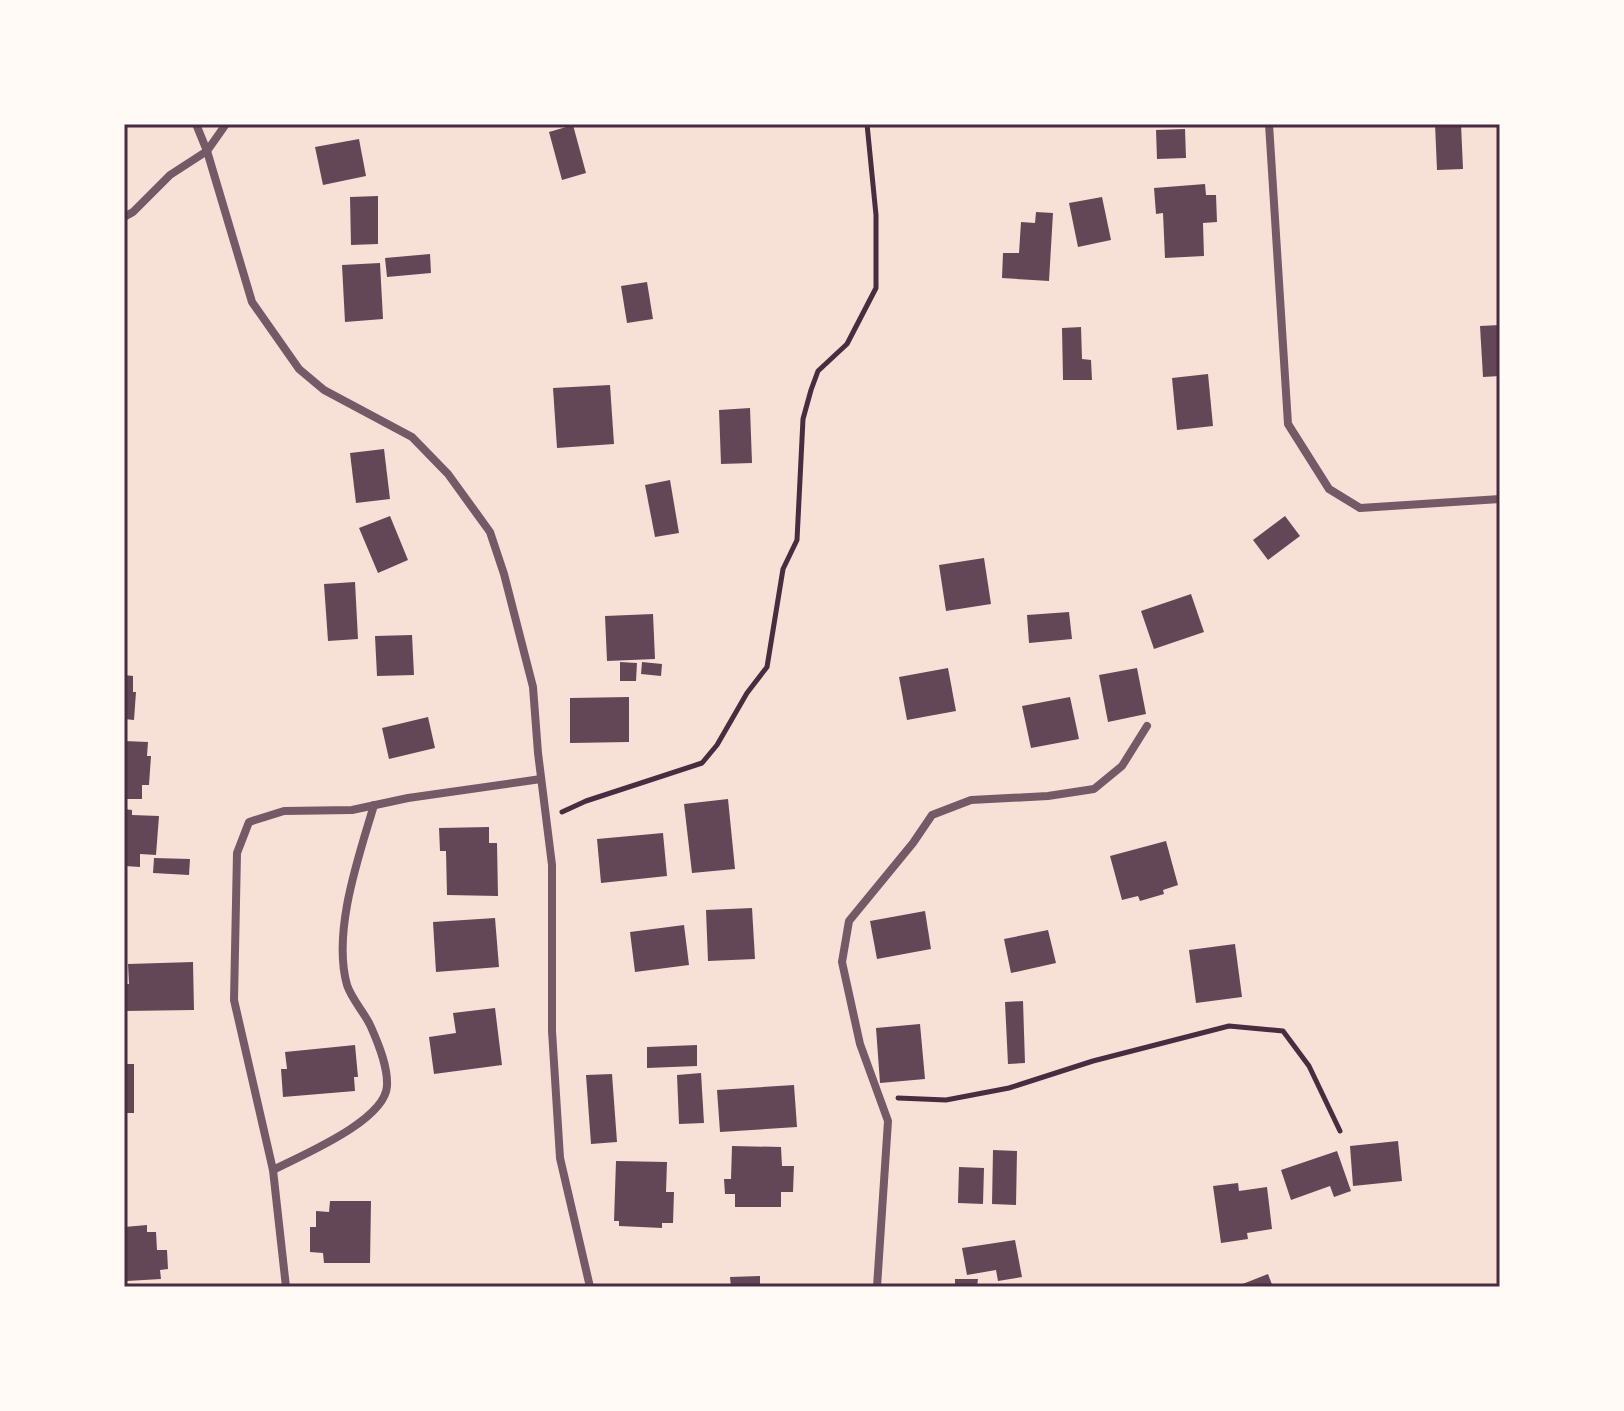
<svg xmlns="http://www.w3.org/2000/svg" width="1624" height="1411" font-family="Cabin,sans-serif">
  <rect width="100%" height="100%" fill="#f7e1d7"/>
  <g fill="#644757">
    <polygon points="1435,124 1461,124 1463,169 1437,170"/>
    <polygon points="573,125 586,173 562,180 549,132"/>
    <polygon points="1185,129 1186,158 1157,159 1156,130"/>
    <polygon points="359,139 366,176 323,185 315,147"/>
    <polygon points="1205,184 1206,195 1216,195 1217,222 1203,223 1204,256 1165,258 1163,213 1156,214 1154,188"/>
    <polygon points="378,196 378,244 351,245 350,197"/>
    <polygon points="1102,197 1111,240 1078,247 1069,203"/>
    <polygon points="1036,212 1053,213 1049,281 1002,278 1003,253 1019,253 1021,222 1035,223"/>
    <polygon points="430,254 431,273 387,277 385,258"/>
    <polygon points="380,263 383,319 345,322 342,265"/>
    <polygon points="647,282 653,319 627,323 621,286"/>
    <polygon points="1500,325 1500,376 1483,377 1480,326"/>
    <polygon points="1081,327 1082,359 1091,360 1092,380 1063,380 1062,328"/>
    <polygon points="1208,374 1213,426 1177,430 1172,378"/>
    <polygon points="610,385 614,444 557,448 553,388"/>
    <polygon points="750,408 752,463 721,464 719,410"/>
    <polygon points="384,449 390,499 356,503 350,453"/>
    <polygon points="670,480 679,533 655,537 645,485"/>
    <polygon points="390,516 408,560 378,573 359,528"/>
    <polygon points="1285,516 1300,536 1268,560 1253,540"/>
    <polygon points="984,558 991,604 946,611 939,565"/>
    <polygon points="355,582 358,639 328,641 324,584"/>
    <polygon points="1191,594 1204,632 1154,649 1141,611"/>
    <polygon points="1069,612 1072,639 1029,643 1027,615"/>
    <polygon points="653,614 655,659 607,661 605,616"/>
    <polygon points="412,635 414,675 377,676 375,636"/>
    <polygon points="620,662 637,663 636,681 620,681"/>
    <polygon points="642,662 662,664 661,676 641,674"/>
    <polygon points="948,668 956,711 907,720 899,677"/>
    <polygon points="1137,668 1146,714 1108,722 1099,675"/>
    <polygon points="124,675 133,676 133,692 136,692 134,720 124,719"/>
    <polygon points="629,697 629,742 570,743 570,698"/>
    <polygon points="1070,697 1079,739 1031,748 1022,706"/>
    <polygon points="428,717 435,748 389,759 382,728"/>
    <polygon points="124,741 148,742 147,756 151,756 149,785 142,785 142,799 124,799"/>
    <polygon points="728,799 735,869 692,873 684,804"/>
    <polygon points="124,809 132,810 132,815 159,816 156,855 140,854 140,867 124,866"/>
    <polygon points="489,827 489,843 497,843 498,896 447,895 446,851 440,851 439,828"/>
    <polygon points="663,833 667,876 601,883 597,839"/>
    <polygon points="1166,841 1178,885 1163,890 1164,894 1140,901 1138,896 1122,900 1110,856"/>
    <polygon points="154,858 190,859 189,875 153,873"/>
    <polygon points="752,908 755,959 708,961 706,910"/>
    <polygon points="925,911 931,949 877,959 870,921"/>
    <polygon points="495,918 499,967 436,972 433,922"/>
    <polygon points="684,925 689,965 635,972 630,932"/>
    <polygon points="1048,930 1056,963 1011,973 1004,939"/>
    <polygon points="1235,944 1242,997 1196,1003 1189,950"/>
    <polygon points="193,962 194,1010 124,1011 124,984 129,984 128,964"/>
    <polygon points="1023,1001 1025,1063 1008,1064 1005,1002"/>
    <polygon points="495,1008 502,1065 434,1074 429,1037 456,1033 453,1013"/>
    <polygon points="920,1024 925,1079 880,1083 876,1028"/>
    <polygon points="355,1045 358,1077 354,1077 355,1091 283,1097 281,1069 287,1069 285,1052"/>
    <polygon points="697,1045 697,1066 647,1068 647,1047"/>
    <rect x="124" y="1064" width="10" height="49"/>
    <polygon points="701,1073 704,1123 679,1124 677,1075"/>
    <polygon points="612,1074 617,1142 591,1144 586,1075"/>
    <polygon points="794,1085 797,1127 720,1132 717,1090"/>
    <polygon points="1398,1141 1402,1181 1353,1186 1350,1146"/>
    <polygon points="732,1146 781,1147 782,1166 794,1166 793,1192 781,1192 781,1207 735,1207 735,1194 725,1194 724,1179 731,1179"/>
    <polygon points="993,1150 1017,1151 1016,1205 992,1204"/>
    <polygon points="1337,1151 1351,1191 1334,1197 1330,1186 1291,1200 1281,1170"/>
    <polygon points="616,1161 667,1162 666,1192 674,1192 673,1223 662,1223 662,1228 619,1226 619,1221 614,1221"/>
    <polygon points="959,1167 984,1168 983,1204 958,1203"/>
    <polygon points="1238,1183 1239,1191 1267,1187 1272,1229 1247,1233 1248,1239 1221,1243 1213,1186"/>
    <polygon points="330,1201 371,1201 370,1263 324,1263 323,1253 310,1252 310,1227 316,1227 316,1211 329,1212"/>
    <polygon points="147,1225 147,1232 156,1232 157,1250 167,1250 168,1269 160,1270 161,1279 127,1281 124,1227"/>
    <polygon points="1015,1240 1022,1277 998,1281 996,1270 967,1275 962,1248"/>
    <polygon points="1268,1274 1273,1287 1235,1287"/>
    <polygon points="760,1276 760,1287 731,1287 730,1277"/>
    <polygon points="955,1279 978,1279 977,1287 955,1287"/>
  </g>
  <g fill="none" stroke-linecap="round" stroke-linejoin="round">
    <g stroke="#4a2c40" stroke-width="5">
      <polyline points="562,812 586,801 702,763 717,745 747,693 767,667 783,569 797,540 803,419 811,390 818,371 847,344 876,288 876,215 867,124"/>
      <polyline points="898,1098 946,1100 1009,1088 1093,1061 1229,1026 1283,1031 1309,1066 1340,1131"/>
    </g>
    <g stroke="#755966" stroke-width="8">
      <polyline points="196,124 207,151 252,302 299,369 324,390 412,437 448,474 490,532 504,574 533,687 538,753 552,865 552,1031 560,1158 590,1287"/>
      <polyline points="1269,124 1288,424 1329,489 1360,508 1500,499"/>
      <polyline points="124,217 133,212 170,175 207,151 226,124"/>
      <path d="M273 1170C302 1155 385 1121 387 1086 388 1067 379 1045 371 1027 365 1013 352 1000 347 985 332 931 359 856 374 805"/>
      <polyline points="286,1287 273,1170 234,1000 237,853 249,822 284,811 352,810 408,798 541,779"/>
      <polyline points="877,1287 888,1121 860,1044 842,962 849,921 913,843 932,815 971,800 1048,796 1094,789 1122,766 1147,726"/>
    </g>
  </g>
  <rect width="1624" height="1411" fill="none" stroke="#fffaf5" stroke-width="252"/>
  <rect x="126" y="126" width="1372" height="1159" fill="none" stroke="#4a2c40" stroke-width="3"/>
</svg>
